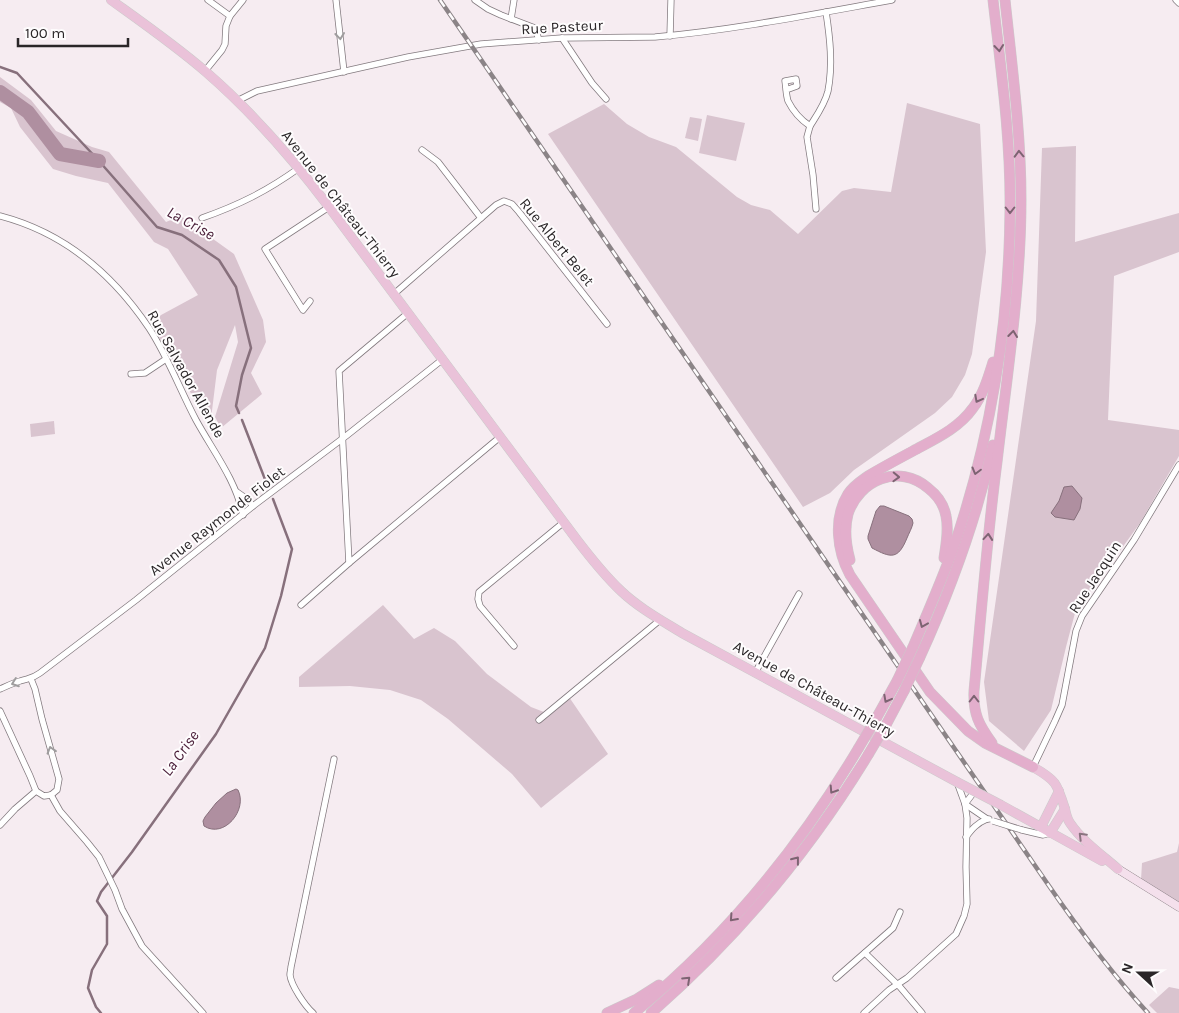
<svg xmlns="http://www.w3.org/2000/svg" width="1179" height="1013" font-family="Karla,sans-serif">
  <rect width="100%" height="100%" fill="#f6ecf1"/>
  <g fill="#d9c4cf">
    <polygon points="0,77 31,100 56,131 92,147 109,152 166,222 181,216 234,254 263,320 266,342 251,373 262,394 221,428 215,417 238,342 235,325 217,370 210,427 150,321 198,295 168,249 154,242 108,183 76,176 53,169 20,127 11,108 0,102"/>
    <polygon points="907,103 980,124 986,252 972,354 965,375 952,397 935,413 854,470 830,493 803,507 548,134 604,104 627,124 649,137 676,147 737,197 751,205 770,210 798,234 842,191 854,188 891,192"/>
    <polygon points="707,115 745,123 736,161 699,153"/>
    <polygon points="690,117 702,119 698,141 685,138"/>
    <polygon points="1076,146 1075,242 1179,213 1179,252 1114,276 1108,420 1179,430 1179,456 1140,523 1075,613 1066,647 1051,710 1024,751 989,721 984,682 1036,321 1042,148"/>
    <polygon points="54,421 55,434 31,437 30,424"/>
    <polygon points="383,605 414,639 434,628 455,641 487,674 531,707 549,714 569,697 608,754 541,808 512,774 448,719 421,700 390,690 350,686 299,687 299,677"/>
    <polygon points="1179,843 1179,907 1141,880 1142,863 1177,852"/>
    <polygon points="1169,987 1179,989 1179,1013 1157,1013 1149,1005"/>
  </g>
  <g fill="#af8fa0" stroke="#87707c">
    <polygon points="1072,486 1082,498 1080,509 1074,520 1055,517 1051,513 1059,501 1064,487"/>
    <path d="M880 506H884L909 516 912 519 913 523C912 528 909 533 907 538 898 560 891 558 872 548L868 539V536L876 511Z"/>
    <path d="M236 789 238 790C248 810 224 839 204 826L203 821 205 817 216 803 227 793Z"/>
  </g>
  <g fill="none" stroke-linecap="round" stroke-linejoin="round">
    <g stroke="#87707c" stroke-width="2.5">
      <polyline points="0,67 17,73 99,161 157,227 182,235 219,260 236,287 251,348 242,375 236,406 239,413"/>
      <polyline points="242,420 268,487"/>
      <polyline points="101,1013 96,1007 88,988 92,970 107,944 107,916 97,901 101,892 132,852 216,734 265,648 281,596 292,549 273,499"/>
    </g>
    <polyline stroke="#af8fa0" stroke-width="14" points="0,92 28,112 60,154 99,161"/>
    <g stroke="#837a7f" stroke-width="7">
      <g id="minor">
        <polyline points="208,0 230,16"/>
        <polyline points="336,0 344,72"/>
        <polyline points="475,0 488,9 501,15 535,28 539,40"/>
        <polyline points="1176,0 1179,3"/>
        <polyline points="511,19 514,0"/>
        <polyline points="670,36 671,0"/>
        <polyline points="562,38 592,83 606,99"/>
        <polyline points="205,71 222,50 225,44 226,26 230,16 243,0"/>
        <path d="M786 90 797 86 796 79 785 81C786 87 786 95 788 101 793 111 801 120 810 126L807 137 813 175 816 209"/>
        <path d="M237 101 257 91 408 57 481 44 562 38 655 37C734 30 814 14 892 0"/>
        <path d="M810 126C817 115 825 104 828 91 833 65 830 38 826 12"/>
        <polyline points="422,150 438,162 481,218"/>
        <path d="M0 216C65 233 112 273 149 328 168 357 180 390 196 420 213 451 236 480 243 515"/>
        <path d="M202 218C239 205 267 191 299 168"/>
        <polyline points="394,294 496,205 504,201 512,204 519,212 607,324"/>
        <polyline points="310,301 303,310 265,249 329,207"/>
        <polyline points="408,313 339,371 349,563 500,437"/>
        <polyline points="131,374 145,373 166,359"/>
        <polyline points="237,492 247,499 253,506"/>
        <polyline points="301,605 349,563"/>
        <polyline points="514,646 480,606 478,599 479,592 564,522"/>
        <polyline points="755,673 799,594"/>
        <polyline points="31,679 35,689 42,719 59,779 57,790 51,795"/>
        <path d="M0 689C7 686 13 683 20 681 29 678 32 679 40 673L136 600 253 506 346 436 443 359"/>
        <polyline points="0,711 30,776 36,791 44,796 51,795"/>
        <polyline points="539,720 660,620"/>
        <polyline points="1033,767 1055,721 1062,705 1076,631 1082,616 1134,540 1179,465"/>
        <polyline points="974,792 965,804 987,819"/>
        <polyline points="51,795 60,811 87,842 99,857 115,890 122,909 142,946 203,1013"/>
        <polyline points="0,825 15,809 36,791"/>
        <polyline points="1022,830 1043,835 1050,833"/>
        <path d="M966 837C972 829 977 823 987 819H989"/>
        <polyline points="865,953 900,987 922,1013"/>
        <polyline points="836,978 893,928 900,912"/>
        <path d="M313 1013C305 1006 291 985 290 975 290 972 291 969 291 967L334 759"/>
        <polyline points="864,1013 889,990 907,978 956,934 964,916 967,904 966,867 967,818 965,804 957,782"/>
      </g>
    </g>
    <g stroke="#837a7f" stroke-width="9">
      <polyline id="secondary" points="1118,869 1179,907"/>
    </g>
    <g stroke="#cccbcb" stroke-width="10">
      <g id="primary">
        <path d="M111 0C143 23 176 46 206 72 251 111 293 159 329 207L577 540C590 557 604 575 621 591 639 608 661 620 682 633L957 782"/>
        <path d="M1033 767C1056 780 1057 783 1065 809 1066 814 1067 819 1070 823 1082 841 1102 855 1118 869"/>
        <polyline points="1001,805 1102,861"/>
        <polyline points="1041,827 1059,791"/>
        <polyline points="1050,833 1065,809"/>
      </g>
    </g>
    <g stroke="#cccbcb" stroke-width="11">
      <g id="trunk">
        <path d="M993 362C988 378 983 395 973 408 958 429 935 439 913 451 898 459 883 467 868 476 861 481 853 486 848 494 833 518 837 551 850 575L930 692 968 731 985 743 1033 767"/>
        <path d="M850 560C846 545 844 529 848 514 859 480 899 463 928 488 937 495 944 505 946 516 949 530 946 544 944 558"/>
        <path d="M913 647C927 614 941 582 953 549 990 441 1009 325 1010 211 1011 140 1001 70 993 0"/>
        <path d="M920 657C951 589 977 518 993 445"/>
        <polyline points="877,717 897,681"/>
        <polyline points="887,723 904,691"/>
        <path d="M992 743C979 725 973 714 974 691 981 615 987 538 997 462 1007 375 1021 288 1021 199 1021 133 1012 66 1005 0"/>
        <polyline points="607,1013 637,999 659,985"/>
        <path d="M634 1013C723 940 799 848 858 749"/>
        <path d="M651 1013C737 938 809 852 868 755"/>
      </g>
    </g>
    <use href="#minor" stroke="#fff" stroke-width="5.5"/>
    <use href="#secondary" stroke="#f4e0ec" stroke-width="8"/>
    <use href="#primary" stroke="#eac2d9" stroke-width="9"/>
    <use href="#trunk" stroke="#e3aecc" stroke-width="10"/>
    <g stroke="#8b8487" stroke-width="4.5">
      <path id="rail" d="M440 0 1047 883C1078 928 1111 973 1148 1013"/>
    </g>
    <use href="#rail" stroke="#fefcfd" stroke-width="2.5" stroke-dasharray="8" stroke-linecap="butt"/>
    <g stroke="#837a7f" stroke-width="7" stroke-linecap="butt">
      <polyline id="minor-bridge" points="993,821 1022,830"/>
    </g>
    <g stroke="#cccbcb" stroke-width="10" stroke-linecap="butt">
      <polyline id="primary-bridge" points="957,782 1001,805"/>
    </g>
    <g stroke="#cccbcb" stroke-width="11" stroke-linecap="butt">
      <g id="trunk-bridge">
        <polyline points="897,681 913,647"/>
        <polyline points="904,691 920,657"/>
        <polyline points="858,749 877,717"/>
        <polyline points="868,755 887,723"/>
      </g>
    </g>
    <use href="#minor-bridge" stroke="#fff" stroke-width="5.5"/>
    <use href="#primary-bridge" stroke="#eac2d9" stroke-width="9"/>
    <use href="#trunk-bridge" stroke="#e3aecc" stroke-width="10"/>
  </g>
  <defs><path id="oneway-chevron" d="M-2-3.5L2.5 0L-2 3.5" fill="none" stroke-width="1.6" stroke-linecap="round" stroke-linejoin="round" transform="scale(1.25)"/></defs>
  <g stroke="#9f9d9e">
    <use href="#oneway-chevron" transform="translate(340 36) rotate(83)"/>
    <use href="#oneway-chevron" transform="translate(15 683) rotate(160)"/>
    <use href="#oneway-chevron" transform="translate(51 750) rotate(-107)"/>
  </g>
  <g stroke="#7d6372">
    <use href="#oneway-chevron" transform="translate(999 48) rotate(84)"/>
    <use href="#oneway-chevron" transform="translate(1019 154) rotate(-92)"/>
    <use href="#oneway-chevron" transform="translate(1010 210) rotate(90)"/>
    <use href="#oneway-chevron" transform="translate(1013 334) rotate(-83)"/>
    <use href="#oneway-chevron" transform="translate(978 399) rotate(118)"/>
    <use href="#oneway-chevron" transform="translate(976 471) rotate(105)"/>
    <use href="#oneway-chevron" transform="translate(896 477) rotate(2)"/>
    <use href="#oneway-chevron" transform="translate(988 537) rotate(-85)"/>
    <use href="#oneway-chevron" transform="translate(923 624) rotate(113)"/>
    <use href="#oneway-chevron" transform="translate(887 699) rotate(118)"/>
    <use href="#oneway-chevron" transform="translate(974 699) rotate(-90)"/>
    <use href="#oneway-chevron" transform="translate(833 790) rotate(123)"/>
    <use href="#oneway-chevron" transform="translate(796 860) rotate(-52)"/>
    <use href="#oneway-chevron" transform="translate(733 918) rotate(132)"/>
    <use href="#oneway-chevron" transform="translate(687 980) rotate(-43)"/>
  </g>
  <use stroke="#8a7480" href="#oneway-chevron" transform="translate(1082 836) rotate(-135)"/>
  <g text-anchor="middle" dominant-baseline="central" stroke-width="4" stroke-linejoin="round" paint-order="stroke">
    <g font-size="15" fill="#2a2628" stroke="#fefcfd">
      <text transform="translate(562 27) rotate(-3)">Rue Pasteur</text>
      <text transform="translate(341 204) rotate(52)">Avenue de Château-Thierry</text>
      <text transform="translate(557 242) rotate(51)">Rue Albert Belet</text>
      <text transform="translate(186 374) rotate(61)">Rue Salvador Allende</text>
      <text transform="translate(217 521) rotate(-38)">Avenue Raymonde Fiolet</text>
      <text transform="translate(1095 577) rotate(-57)">Rue Jacquin</text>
      <text transform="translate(814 689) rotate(29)">Avenue de Château-Thierry</text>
    </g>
    <g font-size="16" font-style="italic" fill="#4d223c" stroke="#fefcfd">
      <text transform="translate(191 223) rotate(29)">La Crise</text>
      <text transform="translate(180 753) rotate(-54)">La Crise</text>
    </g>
  </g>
  <g transform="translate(1139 973) rotate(291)" stroke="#fefcfd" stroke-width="4" paint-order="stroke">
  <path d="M0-4L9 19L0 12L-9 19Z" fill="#2a2628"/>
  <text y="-8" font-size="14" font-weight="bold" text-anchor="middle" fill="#2a2628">N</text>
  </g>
  <path d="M18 38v8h110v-8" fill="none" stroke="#2a2628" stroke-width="2.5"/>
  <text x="25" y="38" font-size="15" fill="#2a2628" stroke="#fefcfd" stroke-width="4" paint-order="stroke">100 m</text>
</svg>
